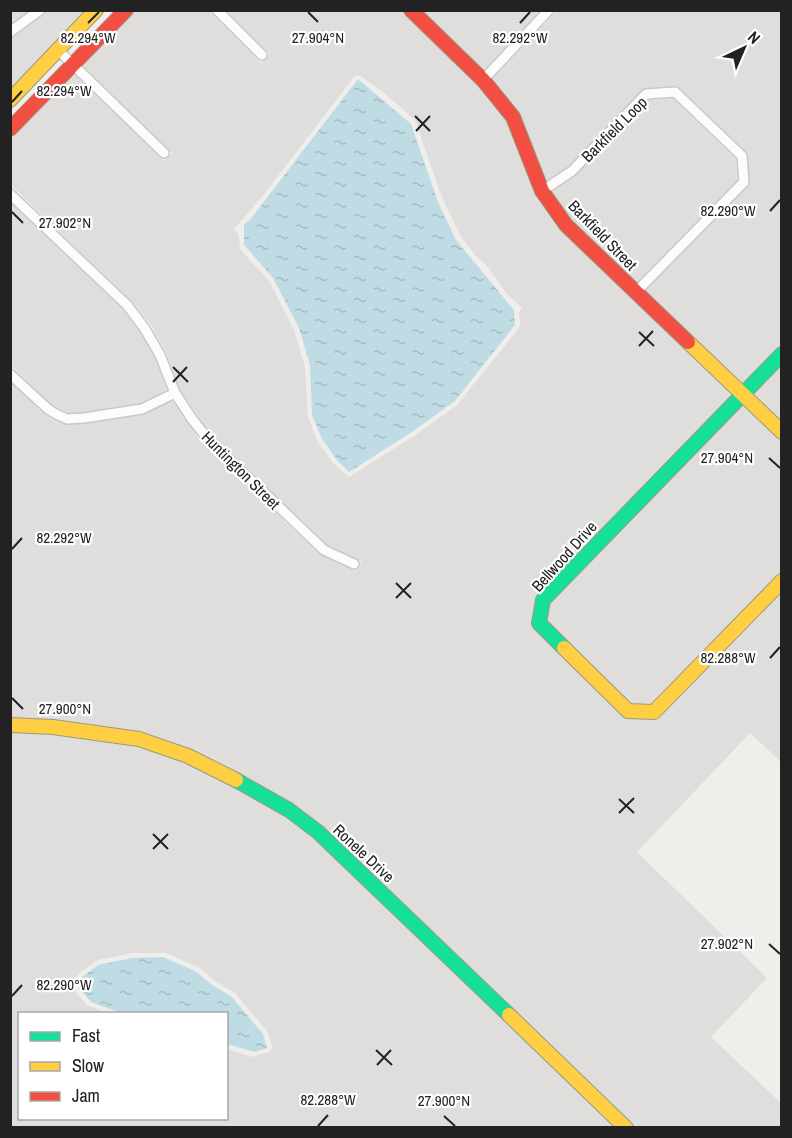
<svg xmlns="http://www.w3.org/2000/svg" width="792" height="1138" font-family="'Archivo Narrow',sans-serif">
  <defs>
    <pattern id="water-ripples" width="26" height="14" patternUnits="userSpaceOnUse" patternTransform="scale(1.5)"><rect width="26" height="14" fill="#bfdbe3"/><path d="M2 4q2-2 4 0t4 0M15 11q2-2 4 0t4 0" fill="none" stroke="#a4bcc2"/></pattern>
  </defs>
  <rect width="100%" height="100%" fill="#f0eeeb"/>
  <g fill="#dfdedc" fill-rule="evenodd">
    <polygon points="11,11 89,11 11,92"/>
    <path d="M134 11H209L261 63 270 54 226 11H402L479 84 507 120 535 190 735 394 539 596 534 623 624 715 653 717 781 589V762L750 733 637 852 767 978 711 1037 781 1103V1127H635L347 850 190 751 11 720 10 382 44 414 53 420 66 424H85L142 414 172 400 187 422 202 443 319 554 356 572 362 562 327 545 211 434 197 415 180 390 166 352 151 325 132 302 11 185V137L73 73 164 161 172 153 81 64ZM359 75 382 91 415 120 441 195 461 237 475 255 487 266 507 294 522 308 519 313 520 324 519 328 457 405 414 436 349 477 333 463 318 442 308 417 305 367 294 330 269 281 240 249 239 236 234 229 265 193 354 77Z"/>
    <polygon points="420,11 542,11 484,72"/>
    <polygon points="557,11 781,11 781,346 743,386 644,292 748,185 749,180 747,155 746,152 679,88 675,86 646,88 642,91 569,167 545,183 491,80"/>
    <polygon points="672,98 736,159 738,180 636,284 571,221 550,192 576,175 648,100"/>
    <polygon points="11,202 123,310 141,332 155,358 167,390 140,403 85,413 69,413 52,405 11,365"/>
    <polygon points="781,362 781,424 751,393"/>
    <polygon points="742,402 781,441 781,573 652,706 631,705 546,620 548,602"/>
    <path d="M11 731 52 733 137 744 185 762 223 779 285 815 314 837 339 859 618 1128H11ZM133 953H166L200 968 215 981 235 993 267 1031 272 1045V1049L269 1052 252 1057 227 1049 226 1118H20V1014L107 1013 87 1005 75 991 77 976 79 973 98 960Z"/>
  </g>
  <g fill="url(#water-ripples)">
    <polygon points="358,79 411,124 438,202 456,240 514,310 515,325 455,401 412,432 349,472 337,460 322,439 312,415 310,365 299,328 273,278 244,245 244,224 249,221"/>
    <polygon points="163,957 197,972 212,985 231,996 263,1034 267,1048 255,1052 227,1044 226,1014 121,1013 91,1002 79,988 82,977 98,965 132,958"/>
  </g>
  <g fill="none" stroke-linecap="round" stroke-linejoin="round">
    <g stroke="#c9c8c7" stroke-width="12">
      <g id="street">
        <polyline points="217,10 262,55"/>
        <polyline points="10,32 40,10"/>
        <polyline points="58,50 164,153"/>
        <polyline points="483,80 549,10"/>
        <polyline points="542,191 572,171 646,94 675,92 742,156 744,182 636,292"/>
        <polyline points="10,194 127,305 145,329 160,355 175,393 192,419 207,438 324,550 354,564"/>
        <polyline points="10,374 48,409 56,414 67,419 84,418 142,409 175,393"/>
      </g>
    </g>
    <g stroke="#999a82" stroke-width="16">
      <g id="fast">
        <polyline points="564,648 539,623 543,600 782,354"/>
        <polyline points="236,780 289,810 318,832 509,1015"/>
      </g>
    </g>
    <g stroke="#999a82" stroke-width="16">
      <g id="slow">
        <polyline points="10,100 96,10"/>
        <polyline points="688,342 782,432"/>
        <polyline points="564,648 628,711 654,712 782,581"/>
        <polyline points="10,725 53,727 139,739 188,756 236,780"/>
        <polyline points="509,1015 626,1128"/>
      </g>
    </g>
    <g stroke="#999a82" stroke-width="16">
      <g id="jam">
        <polyline points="411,10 483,80 513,117 542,191 566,225 688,342"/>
        <polyline points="10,129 126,10"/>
      </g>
    </g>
    <use href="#street" stroke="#fdfcfc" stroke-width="9"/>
    <use href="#fast" stroke="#16e098" stroke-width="14"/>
    <use href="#slow" stroke="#ffcf43" stroke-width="14"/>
    <use href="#jam" stroke="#f24e42" stroke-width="14"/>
  </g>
  <path fill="none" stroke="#222" stroke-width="2" d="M308 12 318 22M88 23 99 12M520 23 530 12M12 102 22 91M415 116 430 131M416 131 430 116M770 211 780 200M12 212 23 223M639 332 654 346M639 346 653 331M173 367 188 382M173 382 187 367M769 458 780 468M12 549 22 538M396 583 411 598M396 598 411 583M770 658 780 647M12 698 23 709M619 799 634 813M619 813 634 798M153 834 168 849M153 849 168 834M769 944 780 954M12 996 22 985M376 1050 392 1065M377 1065 391 1050M444 1116 455 1126M318 1126 328 1115"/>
  <g text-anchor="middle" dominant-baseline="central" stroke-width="4.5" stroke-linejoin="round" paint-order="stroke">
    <g font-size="16" fill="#222" stroke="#fff">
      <text transform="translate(614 129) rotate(-45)">Barkfield Loop</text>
      <text transform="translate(603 235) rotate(46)">Barkfield Street</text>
      <text transform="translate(241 470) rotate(45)">Huntington Street</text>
      <text transform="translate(564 556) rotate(-48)">Bellwood Drive</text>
      <text transform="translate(364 853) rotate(43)">Ronele Drive</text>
    </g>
  </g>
  <g font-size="15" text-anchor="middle" fill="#222" stroke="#fff" stroke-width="4.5" stroke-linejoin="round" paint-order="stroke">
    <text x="318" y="43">27.904°N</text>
    <text x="88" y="43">82.294°W</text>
    <text x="520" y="43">82.292°W</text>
    <text x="64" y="96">82.294°W</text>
    <text x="728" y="216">82.290°W</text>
    <text x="65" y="228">27.902°N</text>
    <text x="727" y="463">27.904°N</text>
    <text x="64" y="543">82.292°W</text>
    <text x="728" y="663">82.288°W</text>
    <text x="65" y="714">27.900°N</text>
    <text x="727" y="949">27.902°N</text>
    <text x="64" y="990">82.290°W</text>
    <text x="328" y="1105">82.288°W</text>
    <text x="444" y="1106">27.900°N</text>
  </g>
  <rect width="792" height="1138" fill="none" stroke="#222222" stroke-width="24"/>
  <rect x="18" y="1012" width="210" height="108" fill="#ffffff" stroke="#a7a7a7" stroke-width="1.5"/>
  <rect x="30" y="1032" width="30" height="9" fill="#16e098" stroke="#a7a7a7" stroke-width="1.5"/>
  <text x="72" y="1042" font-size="18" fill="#222222">Fast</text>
  <rect x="30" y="1062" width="30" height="9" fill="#ffcf43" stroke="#a7a7a7" stroke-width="1.5"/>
  <text x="72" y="1072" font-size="18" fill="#222222">Slow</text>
  <rect x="30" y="1092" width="30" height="9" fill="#f24e42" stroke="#a7a7a7" stroke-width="1.5"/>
  <text x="72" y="1102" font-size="18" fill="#222222">Jam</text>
  <g transform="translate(744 48) rotate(44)" stroke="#ffffff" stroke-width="4.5" paint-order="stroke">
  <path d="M0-4.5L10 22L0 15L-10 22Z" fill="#222222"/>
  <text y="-9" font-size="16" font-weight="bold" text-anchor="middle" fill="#222222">N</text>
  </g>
</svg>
